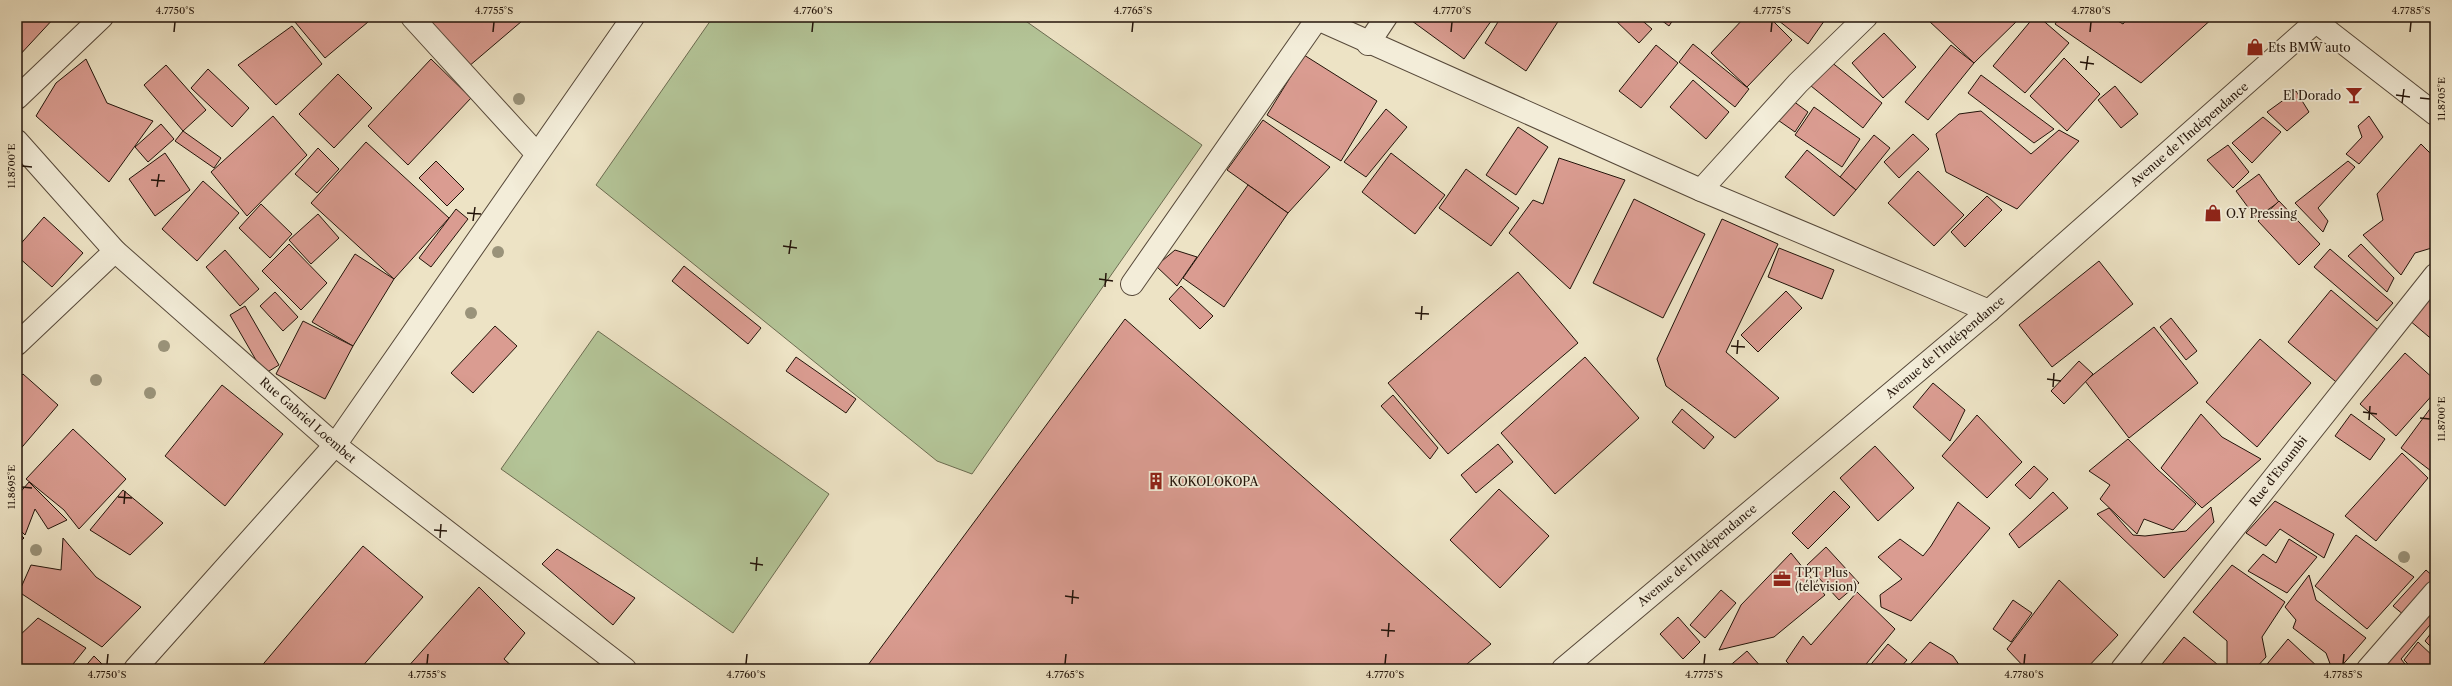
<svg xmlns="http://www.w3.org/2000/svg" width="2452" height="686" font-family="'Libre Caslon Text',serif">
  <rect width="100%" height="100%" fill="#ede3c5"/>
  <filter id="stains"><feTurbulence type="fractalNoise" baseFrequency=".005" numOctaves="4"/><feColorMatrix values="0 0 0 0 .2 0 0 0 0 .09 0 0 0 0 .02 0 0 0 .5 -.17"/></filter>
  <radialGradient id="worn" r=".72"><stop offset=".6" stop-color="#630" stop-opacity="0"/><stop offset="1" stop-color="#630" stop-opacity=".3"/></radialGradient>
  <g fill="#b4c598" stroke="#6c6c51">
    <polygon points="713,17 1020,17 1202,145 972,474 937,461 596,185"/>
    <polygon points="598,331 829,494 733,633 501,469"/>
  </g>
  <g fill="#da9c91" stroke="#23140a">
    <polygon points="17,17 55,17 17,58"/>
    <polygon points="301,17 364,17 368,22 325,58 295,22"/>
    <polygon points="425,17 519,17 522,21 468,67"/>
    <polygon points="1414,17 1494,17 1464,59 1412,21"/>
    <polygon points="1501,17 1561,17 1526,71 1485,43"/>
    <polygon points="1612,17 1638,17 1652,29 1639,43"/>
    <polygon points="1657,17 1675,17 1669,26"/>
    <polygon points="1745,17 1769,17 1792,40 1747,87 1711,53"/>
    <polygon points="1774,17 1827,17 1808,44"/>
    <polygon points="1934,17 2021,17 1974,63 1929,21"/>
    <polygon points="2034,17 2039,17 2069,43 2025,93 1993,66"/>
    <polygon points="2060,17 2111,17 2123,24 2129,17 2214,17 2141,83 2055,24"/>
    <polygon points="292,26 322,64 276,105 238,65"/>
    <polygon points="1884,33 1916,67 1883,98 1852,63"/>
    <polygon points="1693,44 1749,89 1735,107 1679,62"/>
    <polygon points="1656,45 1678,63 1641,108 1619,91"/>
    <polygon points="1951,45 1974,63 1928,120 1905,102"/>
    <polygon points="1304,55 1377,101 1341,161 1267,115"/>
    <polygon points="2064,58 2100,94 2067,131 2030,96"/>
    <polygon points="86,59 107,103 153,121 109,182 36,116 56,83"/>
    <polygon points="431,59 471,98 408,165 368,126"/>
    <polygon points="1830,61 1882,103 1863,128 1811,86"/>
    <polygon points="166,65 206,110 183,131 144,85"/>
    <polygon points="208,69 249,108 232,127 191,88"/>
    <polygon points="338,74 372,108 334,148 299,114"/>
    <polygon points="1981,75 2054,129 2034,143 1968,93"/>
    <polygon points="1693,80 1729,112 1706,139 1670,107"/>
    <polygon points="2115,86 2138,114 2121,128 2098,100"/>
    <polygon points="2296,91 2309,112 2287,131 2267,112"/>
    <polygon points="1789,98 1808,112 1795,132 1775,118"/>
    <polygon points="1814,107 1860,139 1842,167 1795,135"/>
    <polygon points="1386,109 1407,127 1366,177 1344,162"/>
    <polygon points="1981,111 2031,154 2059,130 2079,141 2017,209 1946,172 1936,134 1959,114"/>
    <polygon points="273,116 307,155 247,216 211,172"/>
    <polygon points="2369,116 2383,137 2359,164 2346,154 2362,137 2358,126"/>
    <polygon points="2263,117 2281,132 2252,163 2232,143"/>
    <polygon points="1263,120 1330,167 1288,213 1227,170"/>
    <polygon points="161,124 174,139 148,162 135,147"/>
    <polygon points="1518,127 1548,147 1516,195 1486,175"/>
    <polygon points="183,131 221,158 214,168 175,141"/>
    <polygon points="1913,134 1929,149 1899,178 1884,162"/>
    <polygon points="1874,135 1890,148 1856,190 1840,177"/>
    <polygon points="366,142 449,218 394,279 311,203"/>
    <polygon points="2421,144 2435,158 2435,247 2415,253 2401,275 2363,235 2383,220 2377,194"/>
    <polygon points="2228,145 2249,172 2233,188 2207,160"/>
    <polygon points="318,148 339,169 317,193 295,174"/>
    <polygon points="1807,150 1856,190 1834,216 1785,177"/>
    <polygon points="165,153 190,190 155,216 129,179"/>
    <polygon points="1391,153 1445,195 1415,234 1362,192"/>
    <polygon points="1559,158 1625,180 1570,289 1509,233 1533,200 1543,204"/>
    <polygon points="436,161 464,189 447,206 419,178"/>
    <polygon points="2348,161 2355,167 2318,208 2328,221 2323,232 2295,203"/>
    <polygon points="1466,169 1519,208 1491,246 1439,208"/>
    <polygon points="1918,171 1964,215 1934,246 1888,203"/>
    <polygon points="2259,174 2279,202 2256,218 2236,191"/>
    <polygon points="203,181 239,213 197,261 162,229"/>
    <polygon points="1248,185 1288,213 1224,307 1183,278"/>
    <polygon points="1987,196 2002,210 1965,247 1951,232"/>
    <polygon points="1634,199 1705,234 1663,318 1593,283"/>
    <polygon points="2279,201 2320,244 2299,265 2258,221"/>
    <polygon points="261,204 292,234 270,258 239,228"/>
    <polygon points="456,209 468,219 431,267 419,258"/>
    <polygon points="318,214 339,238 311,264 289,240"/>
    <polygon points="44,217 83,253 52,287 17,256 17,248"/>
    <polygon points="1722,219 1778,244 1726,352 1779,398 1735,438 1666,386 1657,359"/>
    <polygon points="289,244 327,283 301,310 262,271"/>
    <polygon points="2361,244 2394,278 2387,292 2348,256"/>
    <polygon points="1779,248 1834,270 1822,299 1768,277"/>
    <polygon points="2330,249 2393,303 2377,321 2314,267"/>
    <polygon points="225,250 259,289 240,306 206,267"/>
    <polygon points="1175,250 1197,257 1177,286 1156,266"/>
    <polygon points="355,254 394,279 353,346 312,322"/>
    <polygon points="2099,261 2133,304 2052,367 2019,325"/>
    <polygon points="684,266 761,328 748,344 672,281"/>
    <polygon points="1518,272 1578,343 1448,454 1388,383"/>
    <polygon points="1181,286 1213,316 1200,329 1169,299"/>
    <polygon points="2331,290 2384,335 2341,386 2288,342"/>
    <polygon points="2435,290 2435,342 2409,320"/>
    <polygon points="1786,291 1802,308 1758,352 1741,335"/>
    <polygon points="275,292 298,317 283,331 260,306"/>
    <polygon points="245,306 279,365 264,374 230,315"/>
    <polygon points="2171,318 2197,351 2186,360 2160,327"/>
    <polygon points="1125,319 1491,644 1461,669 865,669"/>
    <polygon points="303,321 353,346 325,399 276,374"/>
    <polygon points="495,326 517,346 473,393 451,373"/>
    <polygon points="2154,327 2198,383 2129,438 2085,381"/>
    <polygon points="2260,339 2311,383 2257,447 2206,402"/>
    <polygon points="2405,353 2435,380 2435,392 2396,436 2360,404"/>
    <polygon points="796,357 856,399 846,413 786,371"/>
    <polygon points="1585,357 1639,418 1555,494 1501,433"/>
    <polygon points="2079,361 2093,374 2064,404 2051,391"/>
    <polygon points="23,374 58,405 17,453 17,380"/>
    <polygon points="1933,383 1965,410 1950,441 1913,407"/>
    <polygon points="222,385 283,434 225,506 165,456"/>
    <polygon points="1393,395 1438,448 1430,459 1381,406"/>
    <polygon points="2435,402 2435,465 2431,471 2401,448"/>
    <polygon points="1682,409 1714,437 1704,449 1672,422"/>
    <polygon points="2201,414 2222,437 2261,459 2202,508 2161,468"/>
    <polygon points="2351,414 2385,439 2370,460 2335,436"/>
    <polygon points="1977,415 2022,462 1987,498 1942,456"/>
    <polygon points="73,429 126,479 79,529 64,510 26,479"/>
    <polygon points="2128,439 2157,469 2196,504 2173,530 2144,519 2137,534 2100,499 2110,485 2089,471"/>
    <polygon points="1498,444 1513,462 1476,493 1461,475"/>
    <polygon points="1875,446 1914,488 1878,521 1840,478"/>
    <polygon points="2402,453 2428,478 2376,541 2345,516"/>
    <polygon points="2034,466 2048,479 2030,499 2015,485"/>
    <polygon points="29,482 67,520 48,529 35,509 25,535 17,527 17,496"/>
    <polygon points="1499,489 1549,536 1500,588 1450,540"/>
    <polygon points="123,490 163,523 130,555 90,530"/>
    <polygon points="1834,491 1850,507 1808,549 1792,533"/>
    <polygon points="2053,492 2068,508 2019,548 2009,534"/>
    <polygon points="2275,501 2334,534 2324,558 2280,529 2266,546 2246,533"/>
    <polygon points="1958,502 1990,528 1911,621 1881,607 1880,595 1902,579 1878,557 1900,539 1923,556 1931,546"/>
    <polygon points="2211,507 2214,522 2164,578 2097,514 2109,508 2133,535 2145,536 2186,531"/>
    <polygon points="17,531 24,538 17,545"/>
    <polygon points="2356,535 2414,577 2367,629 2315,586"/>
    <polygon points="63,538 96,577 141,607 102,647 19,592 31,565 61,570"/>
    <polygon points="2289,539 2317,557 2287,593 2248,571 2263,554 2276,563"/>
    <polygon points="363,546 423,597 360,669 259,669"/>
    <polygon points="1826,547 1859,583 1839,600 1807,565"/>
    <polygon points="557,549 635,598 613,625 542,564"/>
    <polygon points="1791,553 1825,595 1774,637 1719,650 1741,605"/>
    <polygon points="2232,565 2285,602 2262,637 2266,657 2255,669 2227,667 2227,641 2193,612"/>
    <polygon points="2426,570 2435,578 2435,582 2404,615 2393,606"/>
    <polygon points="2309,575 2316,600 2366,638 2339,669 2332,669 2326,653 2293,628 2296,620 2285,607"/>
    <polygon points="2059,580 2118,635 2086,669 2026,669 2007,649"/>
    <polygon points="479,587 525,633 504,659 515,669 406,669"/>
    <polygon points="1721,590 1736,603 1705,638 1690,625"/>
    <polygon points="1857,592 1895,629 1862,669 1794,669 1786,661 1803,636 1811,645"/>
    <polygon points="2013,600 2032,613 2011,642 1993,629"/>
    <polygon points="2435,602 2435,619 2401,659 2409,669 2378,669"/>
    <polygon points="1678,617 1700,642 1683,659 1660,634"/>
    <polygon points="38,618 86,648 69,669 17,669 17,638"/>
    <polygon points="2435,628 2435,644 2432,648 2425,641"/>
    <polygon points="2184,637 2223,669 2158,669"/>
    <polygon points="2288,639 2320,669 2263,669"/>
    <polygon points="1930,642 1953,656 1962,669 1906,669"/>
    <polygon points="2418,642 2435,658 2435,669 2413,669 2404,660"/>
    <polygon points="1888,644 1907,660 1899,669 1867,669"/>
    <polygon points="1747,651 1763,669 1726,669"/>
    <polygon points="94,656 107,669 83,669"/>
  </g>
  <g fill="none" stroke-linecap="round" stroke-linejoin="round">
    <g stroke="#564839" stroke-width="24">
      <g id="minor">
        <polyline points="412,17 536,153"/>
        <polyline points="1313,17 1701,190 1989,311"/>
        <polyline points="2310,17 2435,114"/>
        <polyline points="1368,44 1386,17"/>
        <polyline points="17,98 102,17"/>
        <polyline points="17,141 115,251 335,445 625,669"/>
        <polyline points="1701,190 1798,83 1866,17"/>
        <polyline points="1132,284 1317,19"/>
        <polyline points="17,344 115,251"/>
        <polyline points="135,669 335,445 633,17"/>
        <polyline points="1563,669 1989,311 2321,17"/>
        <polyline points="2122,669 2435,275"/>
        <polyline points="2368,669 2435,592"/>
      </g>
    </g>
    <use href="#minor" stroke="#f3edd9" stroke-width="22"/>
  </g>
  <g fill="#9a937a">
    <circle cx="519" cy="99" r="6"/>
    <circle cx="498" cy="252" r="6"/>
    <circle cx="471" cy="313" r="6"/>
    <circle cx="164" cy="346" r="6"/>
    <circle cx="96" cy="380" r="6"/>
    <circle cx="150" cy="393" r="6"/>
    <circle cx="36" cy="550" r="6"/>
    <circle cx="2404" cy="557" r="6"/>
  </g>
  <path fill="none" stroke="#23140a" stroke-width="1.5" d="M174 32 175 22M493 32 494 22M812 32 813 22M1132 32 1133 22M1451 32 1452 22M1771 32 1772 22M2090 32 2091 22M2410 32 2411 22M2080 62 2094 64M2086 70 2088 56M2396 95 2410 97M2420 98 2430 99M2402 103 2404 89M22 166 32 167M151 180 165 181M157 187 159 174M467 213 481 214M473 221 475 207M783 246 797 248M789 254 791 240M1099 279 1113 281M1105 287 1106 273M1415 313 1429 314M1421 320 1422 306M1731 346 1745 347M1737 354 1738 340M2047 379 2061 381M2053 387 2054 373M2363 412 2377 414M2420 418 2430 419M2369 420 2370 406M22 487 32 488M118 497 132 498M124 504 125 491M434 530 447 531M440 538 441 524M750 563 763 565M756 571 757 557M1065 596 1079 598M1072 604 1073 590M1381 630 1395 631M1388 637 1389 623M107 664 108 654M427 664 428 654M746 664 747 654M1065 664 1066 654M1385 664 1386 654M1704 664 1705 654M2024 664 2025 654M2343 664 2344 654"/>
  <defs>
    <g id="shop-bare" transform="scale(1.38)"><path d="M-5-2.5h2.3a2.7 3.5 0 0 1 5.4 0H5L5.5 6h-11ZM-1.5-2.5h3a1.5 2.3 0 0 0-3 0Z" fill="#8f2418" stroke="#f3edd9" stroke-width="2.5" paint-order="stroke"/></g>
    <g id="bar-bare" transform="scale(1.38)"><path d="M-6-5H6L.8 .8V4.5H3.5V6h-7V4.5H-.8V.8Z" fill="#8f2418" stroke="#f3edd9" stroke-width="2.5" paint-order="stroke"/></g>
    <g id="building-bare" transform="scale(1.38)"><path d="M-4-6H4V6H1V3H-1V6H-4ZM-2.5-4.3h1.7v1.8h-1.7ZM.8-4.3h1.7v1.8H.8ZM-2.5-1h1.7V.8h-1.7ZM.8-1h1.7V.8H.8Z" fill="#8f2418" stroke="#f3edd9" stroke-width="2.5" paint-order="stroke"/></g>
    <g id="office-bare" transform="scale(1.38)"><path d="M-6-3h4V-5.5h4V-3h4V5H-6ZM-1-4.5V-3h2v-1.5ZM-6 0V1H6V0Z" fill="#8f2418" stroke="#f3edd9" stroke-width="2.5" paint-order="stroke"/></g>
  </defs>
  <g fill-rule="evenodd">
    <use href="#shop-bare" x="2255" y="47"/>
    <use href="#bar-bare" x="2354" y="95"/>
    <use href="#shop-bare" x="2213" y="213"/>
    <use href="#building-bare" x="1156" y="481"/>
    <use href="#office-bare" x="1782" y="579"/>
  </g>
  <g text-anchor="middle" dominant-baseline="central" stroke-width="3.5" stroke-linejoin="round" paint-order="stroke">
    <g font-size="12" fill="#23140a" stroke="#f3edd9" text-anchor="start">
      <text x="2268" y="47">Ets BMW auto</text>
      <text x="2341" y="95" text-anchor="end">El Dorado</text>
      <text x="2226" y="213">O.Y Pressing</text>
      <text x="1169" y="481">KOKOLOKOPA</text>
      <text x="1795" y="572">TPT Plus<tspan x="1795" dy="14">(télévision)</tspan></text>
    </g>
    <g font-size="12" fill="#23140a" stroke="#f3edd9">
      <text transform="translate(2189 134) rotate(-41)">Avenue de l'Indépendance</text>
      <text transform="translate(1945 347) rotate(-40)">Avenue de l'Indépendance</text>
      <text transform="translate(308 420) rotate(41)">Rue Gabriel Loembet</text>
      <text transform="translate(2278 471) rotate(-52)">Rue d'Etoumbi</text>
      <text transform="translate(1697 555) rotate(-40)">Avenue de l'Indépendance</text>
    </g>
  </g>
  <rect width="2452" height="686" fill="none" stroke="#ede3c5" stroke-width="44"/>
  <rect x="22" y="22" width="2408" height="642" fill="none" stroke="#23140a" stroke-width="1.5"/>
  <g font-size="10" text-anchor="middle" fill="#23140a">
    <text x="175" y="14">4.7750°S</text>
    <text x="494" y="14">4.7755°S</text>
    <text x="813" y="14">4.7760°S</text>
    <text x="1133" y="14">4.7765°S</text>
    <text x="1452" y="14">4.7770°S</text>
    <text x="1772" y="14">4.7775°S</text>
    <text x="2091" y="14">4.7780°S</text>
    <text x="2411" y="14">4.7785°S</text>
    <text transform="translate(2441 99) rotate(-90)" y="4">11.8705°E</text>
    <text transform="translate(11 166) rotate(-90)" y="4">11.8700°E</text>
    <text transform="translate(2441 419) rotate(-90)" y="4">11.8700°E</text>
    <text transform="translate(11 487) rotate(-90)" y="4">11.8695°E</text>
    <text x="107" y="678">4.7750°S</text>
    <text x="427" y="678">4.7755°S</text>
    <text x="746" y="678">4.7760°S</text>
    <text x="1065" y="678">4.7765°S</text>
    <text x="1385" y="678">4.7770°S</text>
    <text x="1704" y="678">4.7775°S</text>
    <text x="2024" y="678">4.7780°S</text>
    <text x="2343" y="678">4.7785°S</text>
  </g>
  <rect width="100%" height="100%" filter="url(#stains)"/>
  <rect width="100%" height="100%" fill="url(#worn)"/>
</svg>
